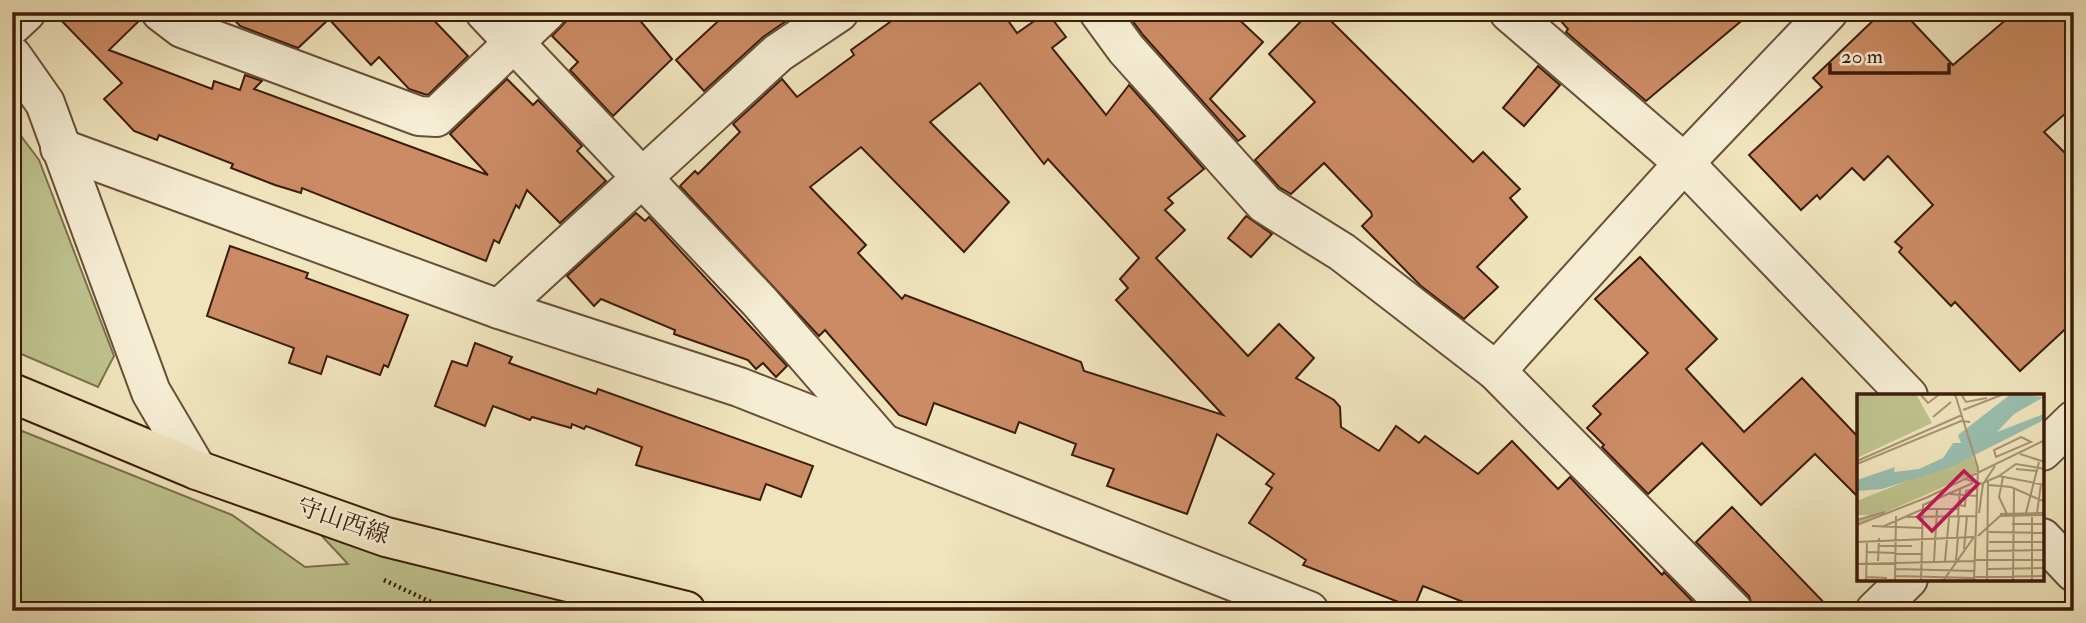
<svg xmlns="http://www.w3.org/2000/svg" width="2086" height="623" font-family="'IM FELL Double Pica','Noto Serif JP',serif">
  <rect width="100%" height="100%" fill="#f0e4bd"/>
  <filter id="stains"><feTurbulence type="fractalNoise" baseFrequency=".00286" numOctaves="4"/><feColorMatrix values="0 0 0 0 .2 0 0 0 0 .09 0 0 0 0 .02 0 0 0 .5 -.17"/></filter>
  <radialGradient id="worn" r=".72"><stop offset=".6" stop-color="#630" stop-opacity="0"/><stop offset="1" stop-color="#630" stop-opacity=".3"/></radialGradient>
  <g fill="#bec28d" stroke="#7d704c" stroke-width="2">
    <polygon points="12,124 39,160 114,356 98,387 12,350"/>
    <polygon points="12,427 232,515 305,567 348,564 292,504 686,611 12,611"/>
  </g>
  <g fill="#cb8b64" stroke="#3c1d0a" stroke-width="2" fill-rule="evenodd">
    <polygon points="53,12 140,12 141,19 109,50 212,89 214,81 240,90 245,75 262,81 254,89 488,175 450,134 507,79 533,105 538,100 582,146 577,151 606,181 560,223 527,190 519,208 516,205 499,243 494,240 486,261 302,188 301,193 275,185 231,168 233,164 159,135 157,140 134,131 104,99 122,83"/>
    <polygon points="227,12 426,12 468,56 428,95 424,94 409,89 379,57 371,65 329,19 298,48 240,26"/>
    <polygon points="575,12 633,12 672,59 613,116 570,70 578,62 552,36"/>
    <polygon points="728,12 799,12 763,37 704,91 676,60"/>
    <path d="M904 12H1002L1017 33 1047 12 1066 37 1052 48 1106 115 1129 85 1204 169 1168 198 1173 203 1165 210 1185 230 1156 258 1248 356 1279 324 1314 358 1296 378 1334 400 1340 407 1341 427 1379 451 1396 426 1419 443 1425 436 1478 474 1512 441 1558 489 1570 477 1662 575 1664 572 1702 611H1486L1423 586 1414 608 1303 565 1306 560 1249 523 1272 488 1266 484 1274 474 1217 434 1187 514 1107 486 1114 469 1072 455 1076 444 1019 422 1015 433 934 403 926 425 899 415 825 330 819 336 680 186 695 171 698 174 740 132 733 124 782 79 797 97 854 55 851 50ZM980 83 1044 164 1048 159 1139 258 1120 279 1128 288 1116 300 1223 415 1084 371 1081 362 905 295 902 299 858 253 866 245 810 187 861 147 964 252 1009 202 930 122Z"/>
    <polygon points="1140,12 1231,12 1263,42 1210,99 1245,136 1238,141 1143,35 1132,20"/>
    <polygon points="1310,12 1322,12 1473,162 1483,152 1520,189 1510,198 1527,217 1477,267 1498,287 1464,319 1421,286 1362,226 1372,216 1371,212 1324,163 1291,194 1279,187 1255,160 1315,102 1269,54"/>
    <polygon points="1553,12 1752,12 1646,101 1566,32 1568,29"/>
    <polygon points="1882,12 1903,12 1953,65 2015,12 2058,12 2074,30 2074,106 2044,132 2074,162 2074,293 2065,302 2074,312 2074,321 2020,371 1955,302 1951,306 1899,252 1902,248 1895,242 1933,205 1888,156 1864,180 1852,168 1820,199 1817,195 1801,210 1749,155 1822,87 1813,78"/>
    <polygon points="1538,66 1560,85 1524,126 1503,108"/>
    <polygon points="636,213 645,221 649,217 787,366 776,377 763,363 756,369 748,360 674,334 675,330 601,299 594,306 567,276"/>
    <polygon points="1246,216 1272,234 1251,257 1228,238"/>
    <polygon points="230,246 308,273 306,278 408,315 388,367 384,365 380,375 327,356 321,374 289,363 294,348 207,316"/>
    <polygon points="1640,257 1717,339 1686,369 1744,432 1802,378 1858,437 1858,497 1815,454 1761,505 1702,443 1648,494 1602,447 1604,445 1587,428 1601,414 1593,406 1648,353 1595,299"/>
    <polygon points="475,343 512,357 509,363 596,394 598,389 813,466 801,497 766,484 760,500 636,465 642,447 586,426 584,429 572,424 571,428 532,417 530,420 493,406 485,426 435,406 452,361 467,366"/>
    <polygon points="1732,507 1832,611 1754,611 1749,596 1696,542"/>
  </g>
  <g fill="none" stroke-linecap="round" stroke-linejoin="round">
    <g stroke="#694f37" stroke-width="42">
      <g id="minor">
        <polyline points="161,12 182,28 419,116 436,117 546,12"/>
        <polyline points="485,12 759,301 880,440"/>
        <polyline points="1099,12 1126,49 1265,204 1342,252 1496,371 1733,611"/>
        <polyline points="1509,12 1684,163 1908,396"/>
        <polyline points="12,25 26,12"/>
        <polyline points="12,56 45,103 151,392 197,470"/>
        <polyline points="60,148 499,309 739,387 1309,611"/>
        <polyline points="499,309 778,53 839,12"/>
        <polyline points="1496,371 1684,163 1828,12"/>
        <polyline points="2042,451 2074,420"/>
        <polyline points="2042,538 2074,572"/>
        <polyline points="1875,611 1908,579"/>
      </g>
    </g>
    <g stroke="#3c1d0a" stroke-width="42">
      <polyline id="major" points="12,393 197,470 386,537 686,611"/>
    </g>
    <polyline stroke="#3c1d0a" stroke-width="4.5" stroke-dasharray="2 3.5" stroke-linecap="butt" points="384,580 450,611"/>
    <use href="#minor" stroke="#f5edd4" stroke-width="38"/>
    <use href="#major" stroke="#f0e4bd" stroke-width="38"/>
  </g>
  <g text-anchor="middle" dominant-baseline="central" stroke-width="5" stroke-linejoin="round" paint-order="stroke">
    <g font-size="24" fill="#3c1d0a" stroke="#f5edd4">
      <text transform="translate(343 521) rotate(19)">守山西線</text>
    </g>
  </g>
  <g transform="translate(1857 394)">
    <rect width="187" height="187" fill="#f0e4bd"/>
    <path d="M0 0H59L75 29 0 64ZM115 61 122 77 0 131V126L13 121H0V107Z" fill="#bec28d"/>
    <path d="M154 0 187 3 157 20 140 38 187 20V26L94 73 25 95 0 97V86L38 73 37 78 62 75 86 64 96 49H104L101 41Z" fill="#9abfb0"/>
    <path fill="none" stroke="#a89475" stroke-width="2" d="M63 0 71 9 83 0M98 0 121 74 117 187M104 0 109 8 130 4M106 16 147 0M76 23 94 8M164 43 174 48 139 63 137 56ZM163 60 188 68M0 67 105 21M0 70 104 27 113 28M159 75 181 77M142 82 159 70 188 75M146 83 142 103 150 120M108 85 126 90 138 72M128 88 142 82 188 91M132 91 154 93 188 108M93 100 120 102M102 111 108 112 109 97 120 94M122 119 126 90M169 119 182 68M180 119 184 90M143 120 188 119M50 123 119 122M101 123 103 95M175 123V187M0 126 28 118M155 130H188M0 131 71 103 188 46M15 132 65 134M25 133 66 115H101M132 138 188 139M121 142 143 122 188 121M100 143 102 122M0 148 117 143M132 148H188M22 152H55M107 155 110 122M131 157 188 156M10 158 65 160M99 166 101 143M118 166H188M21 167 22 144M77 167 80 115M88 167 92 124M0 170 117 167M39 175 117 177M131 175 188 174M38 182 117 184M9 183 30 184M117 183 188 182M9 187 10 147M38 187 39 122M64 187 66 111 116 89M86 187 117 143M130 187 131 87M156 187 157 95"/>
    <path fill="#c2185b" fill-opacity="0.15" stroke="#c2185b" stroke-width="3.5" d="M107 77 121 90 75 137 61 123Z"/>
    <rect width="187" height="187" fill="none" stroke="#3c1d0a" stroke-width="3.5"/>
  </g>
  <rect width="2086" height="623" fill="none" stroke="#f0e4bd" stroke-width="42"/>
  <rect x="14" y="14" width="2058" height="595" fill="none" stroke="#3c1d0a" stroke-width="3.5"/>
  <rect x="21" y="21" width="2044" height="581" fill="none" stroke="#3c1d0a" stroke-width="2"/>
  <path d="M1830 63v10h119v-10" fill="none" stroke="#3c1d0a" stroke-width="3.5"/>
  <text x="1841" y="63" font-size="21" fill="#3c1d0a" stroke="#f5edd4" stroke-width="5" paint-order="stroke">20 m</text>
  <rect width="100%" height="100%" filter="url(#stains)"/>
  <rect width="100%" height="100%" fill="url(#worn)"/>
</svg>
